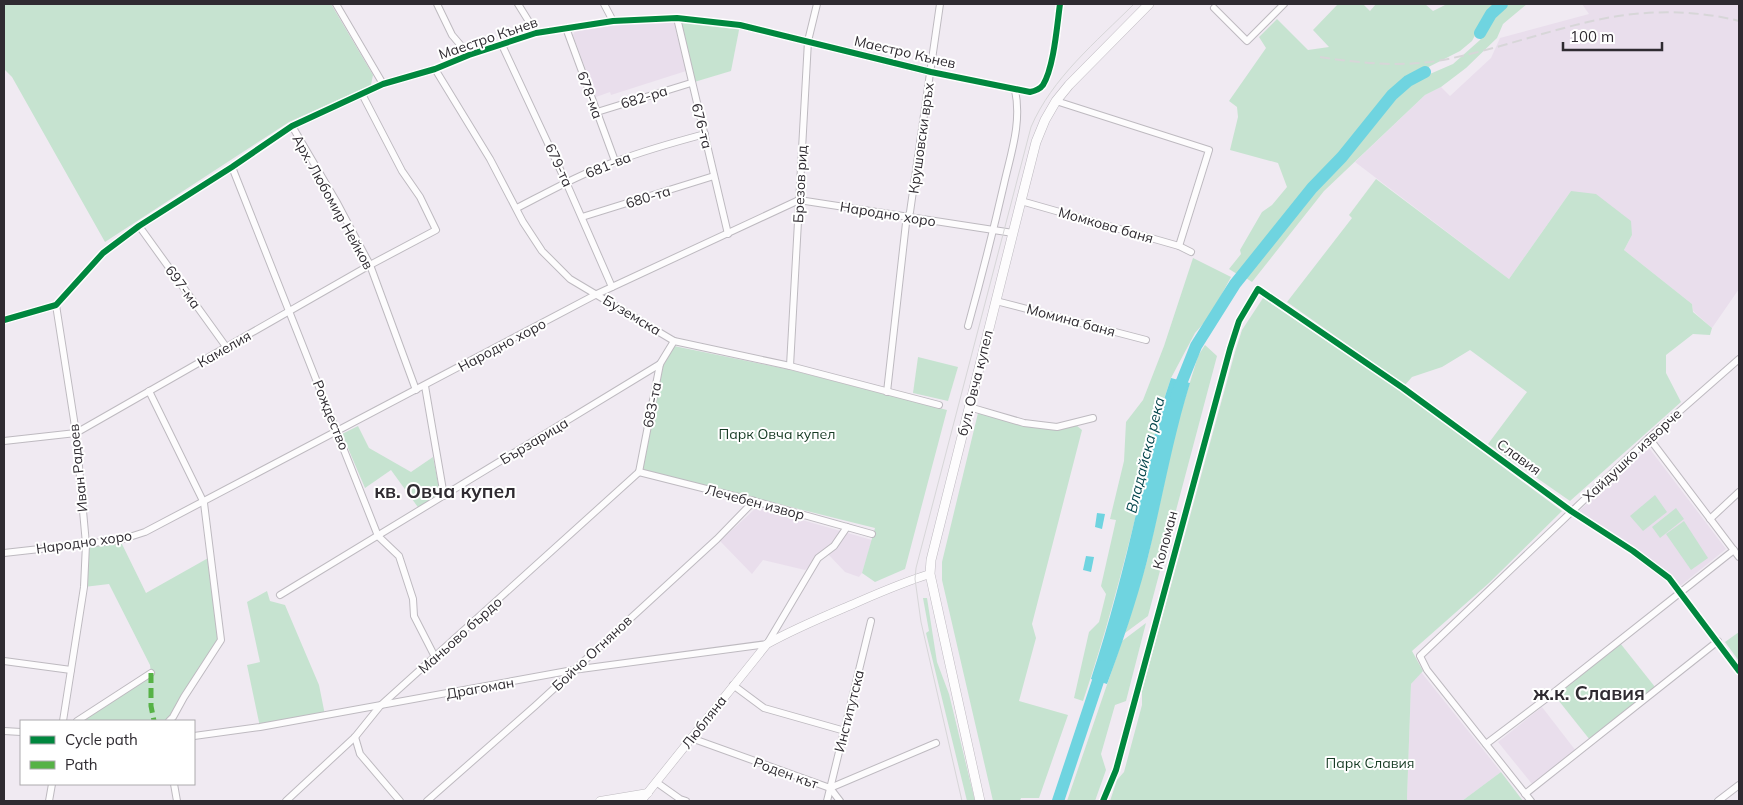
<svg xmlns="http://www.w3.org/2000/svg" width="1743" height="805" font-family="Mulish,sans-serif">
  <rect width="100%" height="100%" fill="#f0eaf2"/>
  <g fill="#e9deec">
    <polygon points="1582,4 1739,4 1739,289 1712,328 1693,311 1692,304 1624,250 1632,235 1571,191 1509,279 1355,162 1425,95 1441,87 1450,96 1491,58 1500,38 1589,14"/>
    <polygon points="642,23 674,23 686,71 611,95 610,92 596,97 573,35 575,31 604,26"/>
    <polygon points="1649,448 1726,549 1680,586 1670,573 1579,511"/>
    <polygon points="757,507 872,540 862,573 859,577 845,572 827,553 805,570 763,560 752,574 720,541"/>
    <polygon points="1421,672 1501,772 1462,801 1408,801 1407,799 1411,684"/>
    <polygon points="1542,707 1576,751 1532,784 1498,742"/>
  </g>
  <g fill="#c6e3d0">
    <polygon points="4,4 331,4 373,75 371,85 289,122 105,242 12,77 4,69"/>
    <polygon points="1338,4 1363,4 1370,11 1376,4 1425,4 1433,11 1447,4 1497,4 1486,15 1472,41 1460,51 1403,80 1387,96 1351,143 1309,187 1237,274 1229,269 1241,254 1240,250 1262,212 1272,205 1287,187 1278,163 1230,150 1238,117 1237,107 1229,101 1266,48 1259,37 1277,19 1308,50 1329,47 1313,30"/>
    <polygon points="1508,4 1527,4 1503,24 1497,38 1466,68 1441,87 1425,95 1324,191 1252,282 1246,278 1320,187 1366,135 1397,95 1409,83 1453,64 1480,40 1496,15"/>
    <polygon points="677,18 740,25 731,71 691,83"/>
    <polygon points="1376,179 1509,279 1571,191 1596,194 1631,221 1632,235 1624,250 1692,304 1693,312 1712,328 1710,335 1693,334 1666,355 1666,373 1681,402 1570,501 1488,444 1527,392 1470,350 1442,367 1412,377 1405,385 1287,302 1352,218 1349,215"/>
    <path d="M1193 258 1231 277 1210 316 1195 333 1171 378 1165 396C1140 498 1117 601 1083 701L1074 698 1089 632 1099 622 1106 594 1101 586 1116 520 1110 519 1124 461 1126 422 1143 400 1164 346Z"/>
    <polygon points="1263,298 1398,389 1562,511 1489,583 1412,651 1423,671 1411,684 1407,799 1408,801 1110,801 1117,780 1124,772 1142,705 1142,691 1235,352 1242,330"/>
    <polygon points="1205,345 1217,356 1148,616 1125,633 1147,561 1177,425 1198,356"/>
    <polygon points="674,346 791,370 947,410 905,569 875,582 862,573 875,528 642,470 663,366"/>
    <polygon points="918,357 958,367 948,401 913,393"/>
    <polygon points="978,413 1024,425 1076,425 1082,430 1032,624 1036,638 1019,701 1068,715 1039,798 1021,798 1020,801 993,801 942,580 942,562"/>
    <polygon points="358,426 369,448 411,472 433,457 441,498 420,510 391,470 365,488 342,434"/>
    <polygon points="1655,495 1667,512 1643,531 1630,516"/>
    <polygon points="1676,508 1684,519 1660,538 1652,527"/>
    <polygon points="1684,521 1708,558 1691,570 1666,534"/>
    <polygon points="120,540 146,593 210,557 221,640 169,721 77,721 151,673 150,665 109,584 84,587 86,544"/>
    <polygon points="267,591 270,601 285,605 319,685 325,715 260,727 247,665 260,662 247,602"/>
    <polygon points="923,598 927,598 937,662 949,694 975,801 967,801 926,633 929,631"/>
    <polygon points="1146,623 1126,701 1115,705 1101,754 1106,770 1095,801 1067,801 1122,641"/>
    <polygon points="1739,632 1739,661 1725,642"/>
    <polygon points="1620,643 1655,687 1590,740 1555,696"/>
    <polygon points="1501,772 1523,801 1462,801"/>
  </g>
  <g fill="#6fd4e0">
    <path d="M1171 378 1190 383C1172 441 1162 501 1147 561 1136 603 1122 644 1107 684L1091 679C1109 624 1124 567 1137 510 1148 466 1156 421 1171 378Z"/>
    <polygon points="1097,513 1105,514 1102,529 1095,527"/>
    <polygon points="1086,556 1094,557 1091,572 1083,570"/>
  </g>
  <g fill="none" stroke-linecap="round" stroke-linejoin="round">
    <g stroke="#6fd4e0" stroke-width="12">
      <polyline points="1480,33 1491,14 1502,4"/>
      <polyline points="1176,396 1196,346 1235,284 1312,188 1342,157 1392,95 1408,81 1425,72"/>
      <polyline points="1058,801 1103,666"/>
    </g>
    <g stroke="#bebac0" stroke-width="8">
      <g id="minor">
        <polyline points="336,4 383,84"/>
        <polyline points="437,4 452,35 469,55"/>
        <polyline points="518,4 536,33"/>
        <polyline points="604,4 613,21"/>
        <polyline points="1214,8 1247,41 1284,4"/>
        <polyline points="677,18 728,234"/>
        <polyline points="566,28 615,161"/>
        <polyline points="502,45 566,182 612,287"/>
        <polyline points="435,69 490,159 523,222 542,251 570,279 674,341 790,366 939,405"/>
        <polyline points="1056,101 1209,150 1179,246"/>
        <polyline points="597,112 691,83"/>
        <polyline points="292,126 336,201 370,265 416,390"/>
        <polyline points="232,167 378,536 399,556 413,599 414,616 435,657"/>
        <polyline points="1021,201 1179,246 1191,252"/>
        <path d="M517 208C550 191 582 173 617 161 646 150 675 142 705 134"/>
        <polyline points="582,217 714,176"/>
        <polyline points="139,226 227,348"/>
        <polyline points="996,301 1146,340"/>
        <polyline points="56,305 76,433 86,544 84,587 63,721"/>
        <path d="M4 320 56 305 103 253 139 226 232 167 292 126 383 84 435 69 469 55 536 33 613 21 677 18 740 25 931 72 1030 92C1035 91 1040 89 1043 85 1054 67 1057 25 1060 4"/>
        <path d="M968 326C981 279 993 232 1004 184 1011 153 1022 122 1015 90"/>
        <polyline points="790,366 808,41 817,4"/>
        <polyline points="425,386 444,496"/>
        <polyline points="149,391 204,503 221,640 184,697 173,717 169,721"/>
        <polyline points="887,392 906,223 910,212 940,4"/>
        <polyline points="969,407 1024,423 1057,427 1093,418"/>
        <polyline points="1649,438 1739,557"/>
        <polyline points="4,441 76,433 370,265 436,230 420,197 402,171 362,94"/>
        <polyline points="639,472 754,501 872,534"/>
        <polyline points="639,472 660,364 674,341"/>
        <polyline points="1710,519 1739,492"/>
        <polyline points="4,553 120,540 145,532 597,294 799,200 1013,233"/>
        <polyline points="280,595 660,364"/>
        <polyline points="4,661 71,670"/>
        <polyline points="733,685 764,708 845,731"/>
        <polyline points="77,721 151,673"/>
        <polyline points="4,731 21,732"/>
        <polyline points="194,736 260,727 573,670 767,644 818,558 834,546 847,527"/>
        <polyline points="355,737 360,754 400,801"/>
        <polyline points="691,738 830,788 936,743"/>
        <polyline points="1486,744 1552,694 1734,550"/>
        <polyline points="656,782 680,799 686,801"/>
        <polyline points="174,784 177,801"/>
        <polyline points="830,788 840,801"/>
        <polyline points="1525,794 1718,641"/>
        <polyline points="49,801 52,784"/>
        <polyline points="286,801 355,737 380,706 639,472"/>
        <polyline points="427,801 535,706 717,539 754,501"/>
        <polyline points="827,801 871,621"/>
        <polyline points="1103,801 1116,770 1230,349 1239,321 1258,289 1403,388 1571,511 1633,551 1669,578 1739,671"/>
        <polyline points="1531,801 1427,670 1420,656 1649,438 1739,359"/>
        <polyline points="1718,801 1739,785"/>
      </g>
    </g>
    <g stroke="#bebac0" stroke-width="9">
      <g id="tertiary">
        <polyline points="600,801 648,793"/>
        <polyline points="631,801 643,799"/>
        <path d="M641 801 767 644C792 630 818 619 844 608 872 596 900 583 930 574"/>
      </g>
    </g>
    <g stroke="#bebac0" stroke-width="10">
      <polyline id="secondary" points="980,801 930,574 931,560 1021,201 1036,142 1045,120 1056,101 1069,85 1149,4"/>
    </g>
    <use href="#minor" stroke="#fdfcfd" stroke-width="6"/>
    <use href="#tertiary" stroke="#fdfcfd" stroke-width="8"/>
    <use href="#secondary" stroke="#fdfcfd" stroke-width="9"/>
    <path stroke="#d7d6d8" stroke-width="1" d="M962 801 921 622 915 579 916 568 1031 127C1052 78 1096 42 1134 4"/>
    <path stroke="#d7d6d8" stroke-width="2" stroke-dasharray="10 5" stroke-linecap="butt" d="M1320 57C1359 63 1398 67 1437 61 1499 50 1557 26 1618 16 1658 10 1700 11 1739 21"/>
    <polyline stroke="#56b246" stroke-width="5" stroke-dasharray="10 5" stroke-linecap="butt" points="151,673 151,706 154,721"/>
    <g stroke="#fff" stroke-width="9">
      <g id="cycleway">
        <path d="M4 320 56 305 103 253 139 226 232 167 292 126 383 84 435 69 469 55 536 33 613 21 677 18 740 25 931 72 1030 92C1035 91 1040 89 1043 85 1054 67 1057 25 1060 4"/>
        <polyline points="1103,801 1116,770 1230,349 1239,321 1258,289 1403,388 1571,511 1633,551 1669,578 1739,671"/>
      </g>
    </g>
    <use href="#cycleway" stroke="#00873e" stroke-width="6"/>
  </g>
  <g text-anchor="middle" dominant-baseline="central" stroke-width="4" stroke-linejoin="round" paint-order="stroke">
    <g font-size="14" fill="#2f2b31" stroke="#fff">
      <text transform="translate(488 38) rotate(-19)">Маестро Кънев</text>
      <text transform="translate(905 52) rotate(13)">Маестро Кънев</text>
      <text transform="translate(590 95) rotate(70)">678-ма</text>
      <text transform="translate(644 97) rotate(-17)">682-ра</text>
      <text transform="translate(702 126) rotate(76)">676-та</text>
      <text transform="translate(921 138) rotate(-82)">Крушовски връх</text>
      <text transform="translate(559 165) rotate(65)">679-та</text>
      <text transform="translate(608 165) rotate(-22)">681-ва</text>
      <text transform="translate(800 184) rotate(-87)">Брезов рид</text>
      <text transform="translate(648 197) rotate(-17)">680-та</text>
      <text transform="translate(333 202) rotate(61)">Арх. Любомир Нейков</text>
      <text transform="translate(888 214) rotate(9)">Народно хоро</text>
      <text transform="translate(1106 225) rotate(16)">Момкова баня</text>
      <text transform="translate(183 287) rotate(54)">697-ма</text>
      <text transform="translate(632 315) rotate(31)">Буземска</text>
      <text transform="translate(1071 320) rotate(15)">Момина баня</text>
      <text transform="translate(502 345) rotate(-28)">Народно хоро</text>
      <text transform="translate(224 349) rotate(-30)">Камелия</text>
      <text transform="translate(975 383) rotate(-76)">бул. Овча купел</text>
      <text transform="translate(652 405) rotate(-79)">683-та</text>
      <text transform="translate(331 415) rotate(68)">Рождество</text>
      <text transform="translate(534 441) rotate(-31)">Бързарица</text>
      <text transform="translate(1632 455) rotate(-43)">Хайдушко изворче</text>
      <text transform="translate(1519 457) rotate(36)">Славия</text>
      <text transform="translate(78 468) rotate(-96)">Иван Радоев</text>
      <text transform="translate(755 502) rotate(15)">Лечебен извор</text>
      <text transform="translate(1165 540) rotate(-75)">Коломан</text>
      <text transform="translate(84 542) rotate(-8)">Народно хоро</text>
      <text transform="translate(460 635) rotate(-42)">Маньово бърдо</text>
      <text transform="translate(592 653) rotate(-43)">Бойчо Огнянов</text>
      <text transform="translate(480 688) rotate(-10)">Драгоман</text>
      <text transform="translate(849 711) rotate(-76)">Институтска</text>
      <text transform="translate(704 722) rotate(-52)">Любляна</text>
      <text transform="translate(786 773) rotate(20)">Роден кът</text>
    </g>
    <g font-size="14" fill="#173b24" stroke="#fff">
      <text x="777" y="434">Парк Овча купел</text>
      <text x="1370" y="763">Парк Славия</text>
    </g>
    <g font-size="15" font-style="italic" fill="#04454c" stroke="#fff">
      <text transform="translate(1145 455) rotate(-76)">Владайска река</text>
    </g>
    <g font-size="19" font-weight="bold" fill="#2f2b31" stroke="#fff">
      <text x="445" y="491">кв. Овча купел</text>
      <text x="1589" y="693">ж.к. Славия</text>
    </g>
  </g>
  <rect width="1743" height="805" fill="none" stroke="#2f2b31" stroke-width="10"/>
  <rect x="20" y="720" width="175" height="65" fill="#ffffff" stroke="#acaaad"/>
  <rect x="30" y="736" width="25" height="8" fill="#00873e" stroke="#acaaad"/>
  <text x="65" y="745" font-size="15" fill="#2f2b31">Cycle path</text>
  <rect x="30" y="761" width="25" height="8" fill="#56b246" stroke="#acaaad"/>
  <text x="65" y="770" font-size="15" fill="#2f2b31">Path</text>
  <path d="M1563 42v8h99v-8" fill="none" stroke="#2f2b31" stroke-width="2.5"/>
  <text x="1570" y="42" font-size="15" fill="#2f2b31" stroke="#ffffff" stroke-width="4" paint-order="stroke">100 m</text>
</svg>
